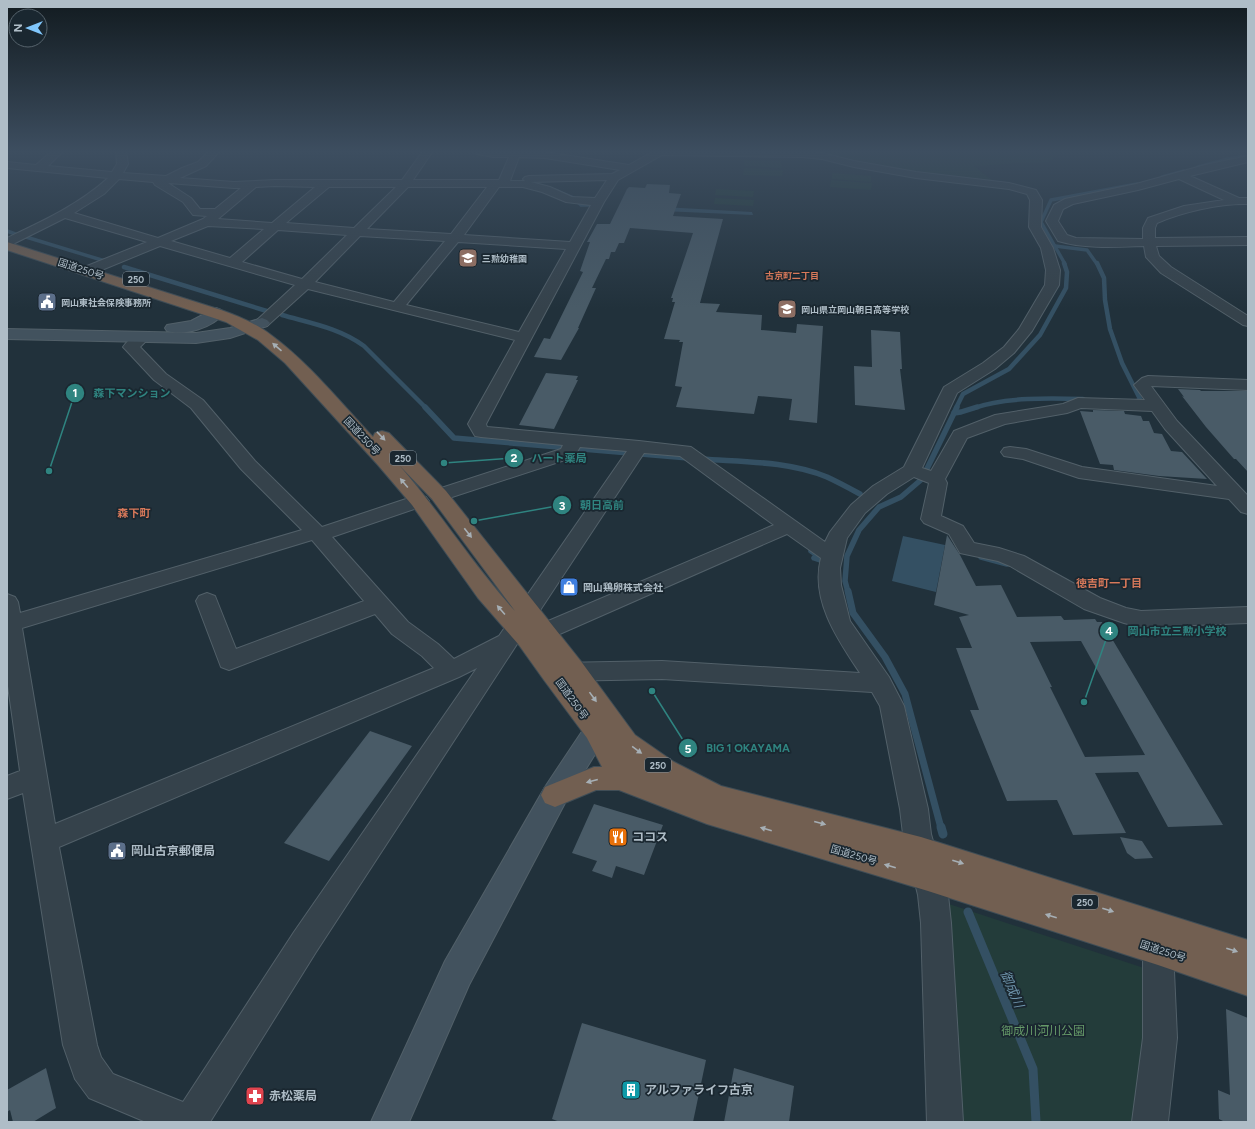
<svg xmlns="http://www.w3.org/2000/svg" width="1255" height="1129" font-family="Figtree,'Noto Sans JP',sans-serif">
  <rect width="100%" height="100%" fill="#21313b"/>
  <g fill="#233c3a">
    <polygon points="814,151 1067,151 1064,152 1048,162 974,166 993,181 896,169"/>
    <polygon points="744,160 781,161 782,168 744,166"/>
    <polygon points="744,168 783,170 782,176 743,175"/>
    <polygon points="832,173 871,176 871,182 832,179"/>
    <polygon points="831,180 872,183 871,190 830,187"/>
    <polygon points="716,189 754,191 753,197 715,195"/>
    <polygon points="715,198 754,200 753,206 714,204"/>
    <polygon points="943,902 1147,969 1144,1122 956,1122"/>
  </g>
  <g fill="#345063">
    <polygon points="663,207 752,212 753,215 662,211"/>
    <polygon points="903,536 945,545 936,592 892,581"/>
  </g>
  <g fill="none" stroke-linecap="round" stroke-linejoin="round">
    <g stroke="#345063" stroke-width="3.5">
      <polyline points="1198,167 1228,159 1248,156"/>
      <polyline points="1162,177 1184,171"/>
      <polyline points="555,190 574,198 581,205 589,205"/>
      <polyline points="7,231 18,235"/>
      <polyline points="26,237 105,261"/>
      <polyline points="1055,246 1087,250 1097,264"/>
      <polyline points="1065,264 1041,222 1051,200 1137,184"/>
    </g>
    <g stroke="#345063" stroke-width="4.5">
      <polyline points="1097,263 1104,278 1105,300 1110,329 1122,363 1141,401 1136,401"/>
      <polyline points="124,267 270,312"/>
      <path d="M282 315C310 323 340 328 364 346L426 408"/>
      <polyline points="956,408 963,394 1009,369 1040,335 1066,288 1067,272 1064,263"/>
      <path d="M974 408C1004 397 1051 398 1083 399"/>
    </g>
    <g stroke="#345063" stroke-width="5.5">
      <polyline points="425,407 454,438 688,458"/>
      <polyline points="954,413 961,412 977,407"/>
      <path d="M702 459C743 462 788 461 827 477 838 482 849 488 860 494"/>
      <polyline points="811,551 817,555 814,558 820,560"/>
      <polyline points="981,557 1007,564"/>
      <polyline points="848,592 845,581 847,556 859,530 879,507 901,497 922,479 957,407"/>
    </g>
    <polyline stroke="#345063" stroke-width="7" points="848,591 853,613 885,657 905,694 941,828"/>
    <g stroke="#345063" stroke-width="9">
      <polyline points="941,827 943,834"/>
      <polyline points="968,912 1033,1069 1036,1122"/>
    </g>
  </g>
  <g fill="#495b67" fill-rule="evenodd">
    <polygon points="647,184 670,185 669,193 681,194 673,216 723,219 700,303 720,304 716,312 762,315 761,330 796,333 797,324 823,326 817,423 789,420 792,399 758,396 754,414 676,407 682,387 675,386 683,342 679,342 680,340 664,339 675,302 672,302 673,298 671,298 693,233 630,228 624,243 619,243 615,252 611,252 609,259 606,259 592,288 596,288 578,328 579,328 561,360 534,357 544,338 550,339 583,272 580,271 590,242 587,242 597,224 610,224 627,189 629,187 645,188"/>
    <polygon points="871,330 900,332 902,369 900,369 905,410 855,405 854,366 872,367"/>
    <polygon points="546,373 578,376 576,380 578,380 554,429 519,425"/>
    <polygon points="1178,389 1200,390 1201,391 1248,391 1248,472 1236,459 1234,459 1206,427 1182,396 1184,397"/>
    <polygon points="1093,410 1124,411 1125,414 1141,416 1143,421 1149,421 1154,433 1162,434 1171,451 1182,452 1207,479 1159,476 1114,470 1113,465 1100,464 1080,411 1093,412"/>
    <path d="M947 535 960 555 976 586 1001 585 1017 617 1061 616 1064 620 1095 619 1097 622H1102L1223 825 1168 827 1138 772 1095 773 1126 833 1073 835 1057 800 1007 801 970 710H979L956 648H972L959 617 969 615 934 605ZM1081 641 1145 755 1085 757 1050 687H1052L1030 642Z"/>
    <polygon points="370,731 412,746 329,861 284,843"/>
    <polygon points="594,804 663,825 644,875 616,866 612,878 592,871 597,861 572,853"/>
    <polygon points="1120,837 1142,841 1153,858 1135,859 1127,853"/>
    <polygon points="1226,1009 1248,1018 1248,1122 1225,1122 1219,1119 1218,1090 1230,1095"/>
    <polygon points="582,1023 706,1060 693,1122 560,1122 552,1119"/>
    <polygon points="46,1068 56,1108 33,1122 13,1122 10,1110 7,1112 7,1090"/>
    <polygon points="734,1068 794,1086 789,1122 724,1122"/>
  </g>
  <g fill="none" stroke-linecap="round" stroke-linejoin="round">
    <g stroke="#526069" stroke-width="2">
      <g id="street">
        <path d="M52 151H63L48 166 112 172 117 164 116 151H126L128 164 123 173 166 176 182 168 198 162 209 151H220L206 166 180 178 234 182 275 180H402L423 151H433L413 180H499L509 157H493L473 153 472 151 545 152 629 165 654 151H807L822 153 854 161 916 172 1009 183 1036 190 1042 200 1041 227 1053 248 1060 270 1059 285 1032 331 1014 353 995 369 957 393 922 468 931 471 954 431 995 415 1063 404 1078 398 1145 400 1134 385 1142 378 1148 376 1248 380V390L1151 386 1177 421 1248 496V514L1241 512 1229 499 1079 478 1023 459 1004 456 1001 452 1004 448 1010 447 1026 449 1082 467 1217 486 1165 429 1152 411 1081 408 1067 413 1005 424 967 438 945 479 947 483 941 516 963 526 974 543 999 548 1024 556 1100 598 1126 608 1141 611 1248 607V623L1141 627 1124 623 1084 609 1010 566 998 561 960 553 949 534 924 523 921 519 929 483 914 477 887 494 865 513 847 538 840 568 841 585 850 621 889 677 904 706 928 809 931 834 948 895 951 923 963 1122H927L921 923 918 895 903 834 900 809 880 706 872 692 662 679 559 681 551 678 547 672 551 666 559 663 662 661 860 673C838 640 810 600 821 558L787 534 537 644 529 646 521 644 519 641 316 952 210 1122H146L89 1098 75 1079 63 1045 23 793 7 799V776L20 771 7 679V594L15 597 18 602 20 613 302 530 241 469 191 408 154 380 126 350 123 347C129 339 136 332 146 335L149 338 140 347 166 374 203 400 255 461 322 527 412 497 419 495 426 497 429 501 426 505 332 537 408 622 438 644 454 659 499 636 627 451 580 447 574 457 446 499 439 501 432 499 429 495 432 491 561 449 563 445 481 437 475 436 468 424 515 340 308 289 267 326 262 327 257 326 255 323 257 320 295 285 160 246 92 274H82L80 271 82 268 147 242 65 218 7 247V238C43 221 78 205 108 178L7 168V162L36 165ZM662 155 803 157 822 159 854 167 916 178 1009 189 1027 194 1030 200 1029 227 1041 248 1046 270 1045 285 1019 329 1004 347 983 363 944 387 904 467 873 486 851 505 830 532 825 542 691 447 639 441 487 427 486 424 604 202 618 180ZM519 157 545 158 620 170 612 174 529 176 525 177 523 179 525 181H510ZM119 179 153 182 155 185 183 202 193 215 207 216 203 219 158 238 74 213 104 194ZM607 180 595 198 572 197 550 187 531 182ZM168 183 234 188H241L215 209H200L191 198ZM275 186 315 187 272 223 218 219 256 187ZM329 187H396L354 228 286 223ZM408 187H487L451 234 367 229ZM499 187H523L542 192 566 202 591 205 570 242 464 235ZM208 226 264 229 230 258 171 241ZM278 230 347 235 302 279 242 262ZM360 236 445 241 394 302 315 282ZM458 242 566 249 519 332 406 305ZM644 453 680 456 774 525 527 630ZM312 540 364 601 236 649 215 596 207 593 199 596 196 601 221 667 229 670 237 667 375 614 392 634 422 656 434 668 55 824 22 628ZM477 668 294 932 183 1102 113 1074 101 1057 97 1045 59 847 459 677Z"/>
        <path d="M1248 156V162L1190 176 1239 198H1248V204C1221 203 1182 212 1157 223L1155 228V238L1248 237V245L1156 246 1159 256 1171 267 1248 316V326L1243 325 1161 273 1146 257 1144 246C1115 247 1085 249 1058 241L1046 221 1054 205 1065 199 1136 184 1205 165ZM1179 179 1224 200 1184 206 1148 218 1143 228V239L1076 238 1067 235 1058 221 1063 209 1073 204 1138 190Z"/>
        <polygon points="1158,934 1169,938 1173,949 1177,1038 1168,1122 1132,1122 1143,1038 1143,949 1147,938"/>
      </g>
    </g>
    <g stroke="#526069" stroke-width="2">
      <g id="secondary">
        <path d="M216 308 221 310 224 313C213 328 184 336 167 331L165 328 167 325 191 321Z"/>
        <polygon points="262,318 267,320 270,323 267,326 230,338 196,343 7,339 7,329 196,333 230,328"/>
        <polygon points="610,713 619,716 623,723 619,730 605,738 565,803 469,985 409,1122 371,1122 445,961 545,787 587,724"/>
      </g>
    </g>
    <g stroke="#3f4d56" stroke-width="2">
      <path id="highway" d="M7 242 221 310C238 316 257 324 271 335 309 363 340 402 373 437L375 433 382 431 389 433 446 491 583 664 635 735 674 762 721 786 921 837 1248 940V996L1158 965 928 891 707 824 619 790H596L555 807 545 803 541 795 545 787 594 767H602L587 738 544 680 519 645 478 598 412 505 378 465 285 363 258 340 226 322 7 250ZM399 465 432 499 515 611C473 565 440 512 399 465Z"/>
    </g>
    <use href="#street" fill="#35424b" fill-rule="evenodd"/>
    <use href="#secondary" fill="#42525e" fill-rule="evenodd"/>
    <use href="#highway" fill="#725f51" fill-rule="evenodd"/>
  </g>
  <defs><path id="oneway-solid" d="M-6-.8H1V-3.2L6.5 0L1 3.2V.8H-6Z"/></defs>
  <g fill="#a6afb5">
    <use href="#oneway-solid" transform="translate(277 347) rotate(-139)"/>
    <use href="#oneway-solid" transform="translate(381 436) rotate(46)"/>
    <use href="#oneway-solid" transform="translate(404 483) rotate(-130)"/>
    <use href="#oneway-solid" transform="translate(468 533) rotate(52)"/>
    <use href="#oneway-solid" transform="translate(501 610) rotate(-131)"/>
    <use href="#oneway-solid" transform="translate(593 697) rotate(54)"/>
    <use href="#oneway-solid" transform="translate(637 750) rotate(36)"/>
    <use href="#oneway-solid" transform="translate(592 781) rotate(165)"/>
    <use href="#oneway-solid" transform="translate(820 823) rotate(15)"/>
    <use href="#oneway-solid" transform="translate(766 829) rotate(-164)"/>
    <use href="#oneway-solid" transform="translate(958 862) rotate(18)"/>
    <use href="#oneway-solid" transform="translate(890 866) rotate(-164)"/>
    <use href="#oneway-solid" transform="translate(1108 910) rotate(18)"/>
    <use href="#oneway-solid" transform="translate(1051 916) rotate(-163)"/>
    <use href="#oneway-solid" transform="translate(1232 950) rotate(18)"/>
  </g>
  <linearGradient id="sky" x2="0" y2="1"><stop stop-color="#121b20"/><stop offset="0.49" stop-color="#3d4e60"/><stop offset="1" stop-color="#3d4e60" stop-opacity="0"/></linearGradient>
  <rect width="1255" height="309" fill="url(#sky)"/>
  <defs>
    <g id="school-square" transform="scale(1)"><rect x="-9" y="-9" width="18" height="18" rx="4" fill="#8d6e63" stroke="#1a2730"/><path d="M0-5L7-2L0 1L-7-2ZM-4 1L0 2.5L4 1V4Q0 6-4 4Z" fill="#fff"/></g>
    <g id="civic-square" transform="scale(1)"><rect x="-9" y="-9" width="18" height="18" rx="4" fill="#5c6f8a" stroke="#1a2730"/><path d="M-.6-6.5H3V-4.5H.6V-3L4-1V1h2V6H-6V1h2V-1L-.6-3ZM-1.2 2.5V6h2.4V2.5Z" fill="#fff"/></g>
    <g id="shop-square" transform="scale(1)"><rect x="-9" y="-9" width="18" height="18" rx="4" fill="#3f7fe0" stroke="#1a2730"/><path d="M-5-2.5h2.3a2.7 3.5 0 0 1 5.4 0H5L5.5 6h-11ZM-1.5-2.5h3a1.5 2.3 0 0 0-3 0Z" fill="#fff"/></g>
    <g id="restaurant-square" transform="scale(1)"><rect x="-9" y="-9" width="18" height="18" rx="4" fill="#e8710a" stroke="#1a2730"/><path d="M-5-6h1v4h1v-4h1v4h1v-4h1v5L-1.5 .5V6h-2V.5L-5-1ZM5-6V6H3V1.5H1.5Q1.5-4 5-6Z" fill="#fff"/></g>
    <g id="building-square" transform="scale(1)"><rect x="-9" y="-9" width="18" height="18" rx="4" fill="#0f9aa8" stroke="#1a2730"/><path d="M-4-6H4V6H1V3H-1V6H-4ZM-2.5-4.3h1.7v1.8h-1.7ZM.8-4.3h1.7v1.8H.8ZM-2.5-1h1.7V.8h-1.7ZM.8-1h1.7V.8H.8Z" fill="#fff"/></g>
    <g id="pharmacy-square" transform="scale(1)"><rect x="-9" y="-9" width="18" height="18" rx="4" fill="#e0444e" stroke="#1a2730"/><path d="M-2-6h4v4h4v4h-4v4h-4v-4h-4v-4h4Z" fill="#fff"/></g>
  </defs>
  <g fill-rule="evenodd">
    <use href="#school-square" x="468" y="258"/>
    <use href="#civic-square" x="47" y="302"/>
    <use href="#school-square" x="787" y="309"/>
    <use href="#shop-square" x="569" y="587"/>
    <use href="#restaurant-square" x="618" y="837"/>
    <use href="#civic-square" x="117" y="851"/>
    <use href="#building-square" x="631" y="1090"/>
    <use href="#pharmacy-square" x="255" y="1096"/>
  </g>
  <g text-anchor="middle" dominant-baseline="central" stroke-width="3.5" stroke-linejoin="round" paint-order="stroke">
    <g font-size="9" font-weight="bold" fill="#afbdc7" stroke="#1a2730" text-anchor="start">
      <text x="482" y="258">三勲幼稚園</text>
      <text x="61" y="302">岡山東社会保険事務所</text>
      <text x="801" y="309">岡山県立岡山朝日高等学校</text>
    </g>
    <g font-size="9" font-weight="bold" fill="#d8795a" stroke="#1a2730">
      <text x="792" y="275">古京町二丁目</text>
    </g>
    <g fill="#1a2730" stroke="#82909a" stroke-width="1">
      <rect x="123" y="272" width="26" height="14" rx="3"/>
      <rect x="390" y="451" width="26" height="14" rx="3"/>
      <rect x="645" y="758" width="26" height="14" rx="3"/>
      <rect x="1072" y="895" width="26" height="14" rx="3"/>
    </g>
    <g font-size="9" font-weight="bold" fill="#afbdc7">
      <text x="136" y="279">250</text>
      <text x="403" y="458">250</text>
      <text x="658" y="765">250</text>
      <text x="1085" y="902">250</text>
    </g>
    <g font-size="10" fill="#afbdc7" stroke="#1a2730">
      <text transform="translate(81 269) rotate(18)">国道250号</text>
      <text transform="translate(362 436) rotate(47)">国道250号</text>
      <text transform="translate(572 699) rotate(54)">国道250号</text>
      <text transform="translate(854 855) rotate(16)">国道250号</text>
      <text transform="translate(1163 951) rotate(18)">国道250号</text>
    </g>
    <g font-size="10" font-weight="bold" fill="#afbdc7" stroke="#1a2730" text-anchor="start">
      <text x="583" y="587">岡山鶏卵株式会社</text>
    </g>
    <g font-size="11" font-weight="bold" fill="#d8795a" stroke="#1a2730">
      <text x="134" y="513">森下町</text>
      <text x="1109" y="583">徳吉町一丁目</text>
    </g>
    <g font-size="12" font-weight="bold" fill="#afbdc7" stroke="#1a2730" text-anchor="start">
      <text x="632" y="837">ココス</text>
      <text x="131" y="851">岡山古京郵便局</text>
      <text x="645" y="1090">アルファライフ古京</text>
      <text x="269" y="1096">赤松薬局</text>
    </g>
    <g font-size="12" fill="#659968" stroke="#1a2730">
      <text x="1043" y="1031">御成川河川公園</text>
    </g>
    <g font-size="13" font-style="italic" fill="#6f95ac" stroke="#1a2730">
      <text transform="translate(1012 989) rotate(67)">御成川</text>
    </g>
  </g>
  <path fill="none" stroke="#2f8480" stroke-width="1.5" d="M49 471L75 393M444 463L514 458M474 521L562 505M1084 702L1109 631M652 691L688 748"/>
  <g fill="#2f8480" stroke="#1a2730" stroke-width="1.5">
    <circle cx="49" cy="471" r="4"/>
    <circle cx="444" cy="463" r="4"/>
    <circle cx="474" cy="521" r="4"/>
    <circle cx="1084" cy="702" r="4"/>
    <circle cx="652" cy="691" r="4"/>
    <circle cx="75" cy="393" r="10"/>
    <circle cx="514" cy="458" r="10"/>
    <circle cx="562" cy="505" r="10"/>
    <circle cx="1109" cy="631" r="10"/>
    <circle cx="688" cy="748" r="10"/>
  </g>
  <g font-size="12" text-anchor="middle" font-weight="bold" fill="#fff">
    <text x="75" y="397">1</text>
    <text x="514" y="462">2</text>
    <text x="562" y="510">3</text>
    <text x="1109" y="635">4</text>
    <text x="688" y="753">5</text>
  </g>
  <g font-size="11" text-anchor="middle" font-weight="bold" fill="#2f8480" stroke="#1a2730" stroke-width="3.5" stroke-linejoin="round" paint-order="stroke">
    <text x="132" y="397">森下マンション</text>
    <text x="559" y="462">ハート薬局</text>
    <text x="602" y="509">朝日高前</text>
    <text x="1177" y="635">岡山市立三勲小学校</text>
    <text x="748" y="752">BIG 1 OKAYAMA</text>
  </g>
  <rect width="1255" height="1129" fill="none" stroke="#afbdc7" stroke-width="16"/>
  <g transform="translate(28 28) rotate(270)"><circle r="19" fill="#1a2730" stroke="#56636c"/>
  <path d="M0-3L7 15L0 10L-7 15Z" fill="#80c7fc"/>
  <text y="-6" font-size="11" font-weight="bold" text-anchor="middle" fill="#afbdc7">N</text>
  </g>
</svg>
